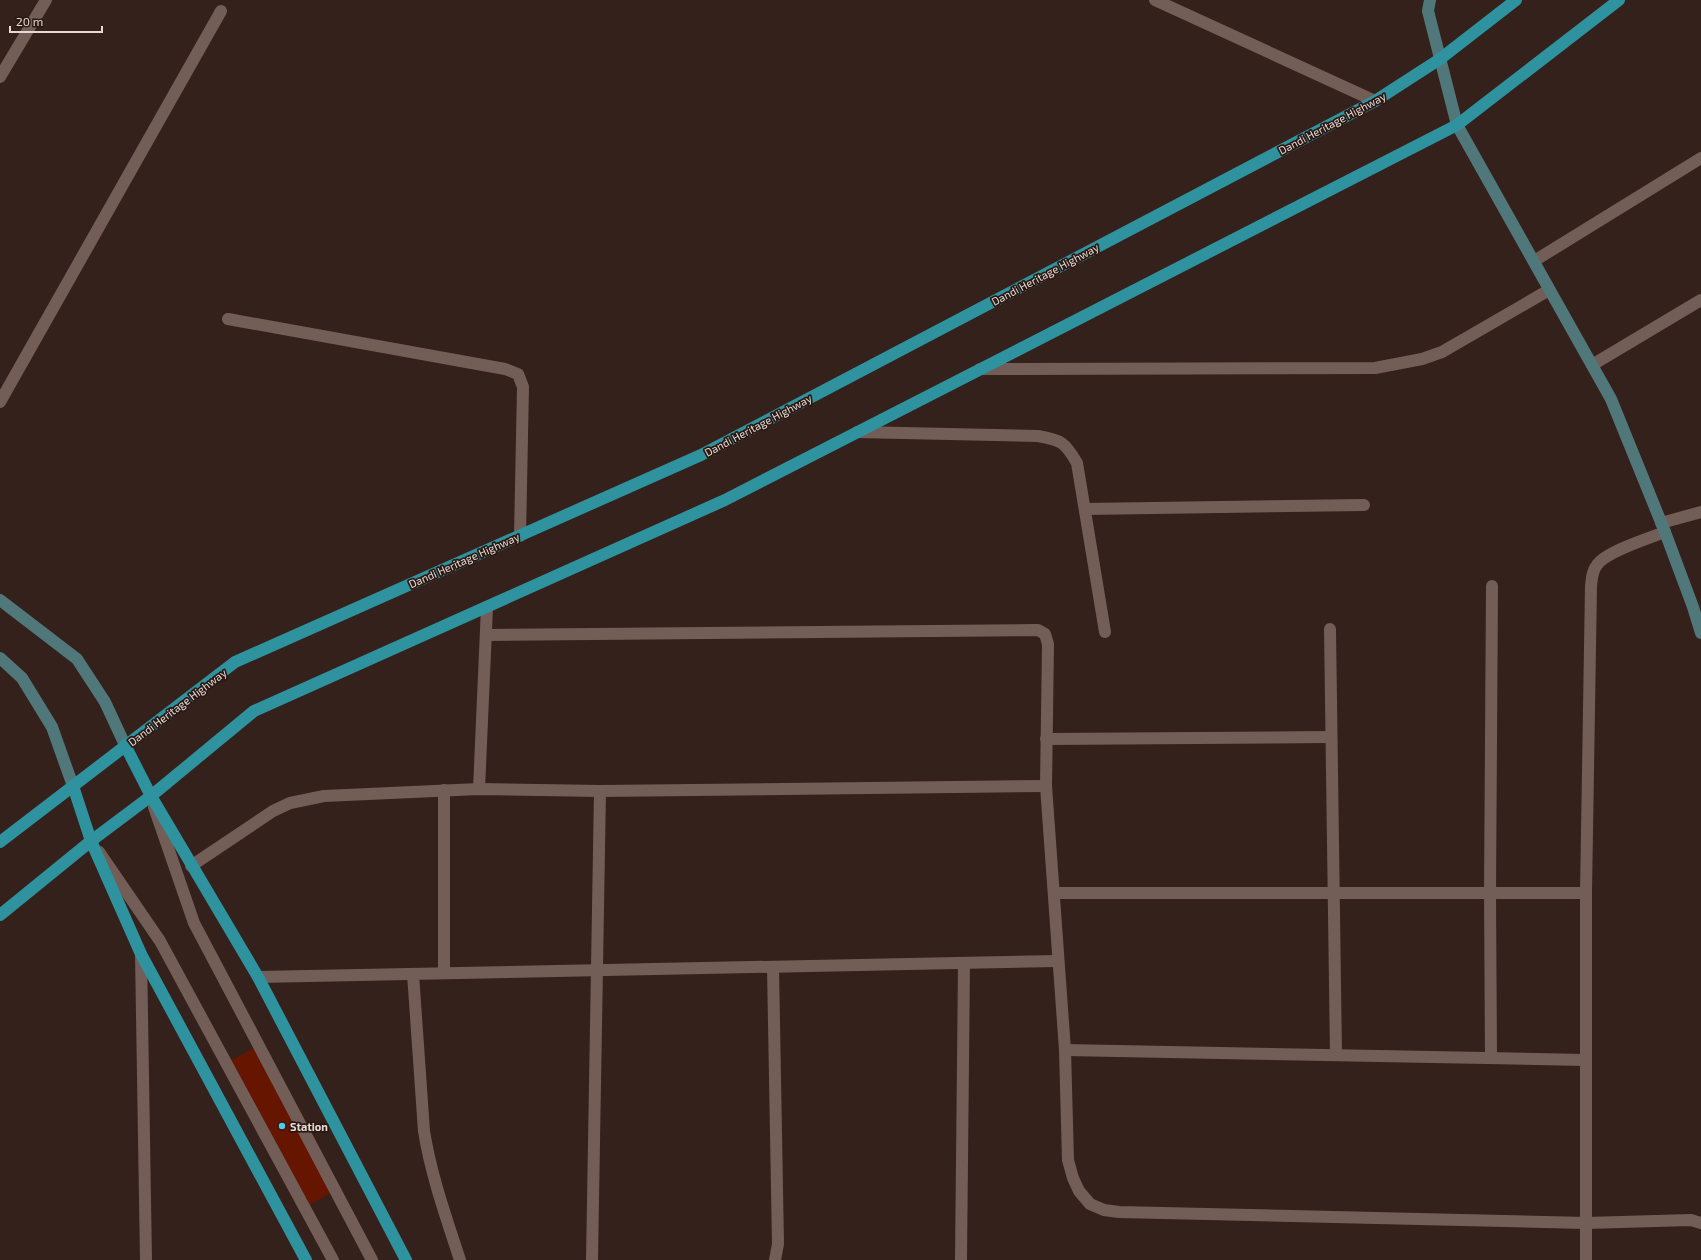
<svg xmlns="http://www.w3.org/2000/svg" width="1701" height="1260" font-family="'Exo 2',sans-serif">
  <rect width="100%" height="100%" fill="#34211c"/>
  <polygon fill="#651500" points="254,1048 332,1192 310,1205 231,1060"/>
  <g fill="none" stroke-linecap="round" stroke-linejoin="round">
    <g stroke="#735d57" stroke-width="12">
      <polyline points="154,807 194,923 372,1260"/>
      <polyline points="99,852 160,941 333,1260"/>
    </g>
    <g stroke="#735d57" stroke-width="12">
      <polyline points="1155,0 1375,101"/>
      <polyline points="0,77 46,0"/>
      <polyline points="1534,261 1701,158"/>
      <polyline points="228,319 505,369 518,374 523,387 520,536"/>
      <polyline points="1592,365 1701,300"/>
      <polyline points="980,369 1375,368 1422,359 1442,352 1549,290"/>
      <polyline points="0,402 221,11"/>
      <path d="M857 432 1038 436C1061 440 1065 442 1077 463L1105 632"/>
      <polyline points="1085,509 1364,505"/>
      <polyline points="1661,523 1701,512"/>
      <polyline points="1330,629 1336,1055"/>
      <polyline points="486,635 1038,630 1045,634 1048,644 1046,786 1065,1050 1068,1160 1073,1178 1079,1191 1090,1204 1104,1210 1119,1212 1586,1223 1691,1220 1701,1223"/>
      <polyline points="1046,739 1331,737"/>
      <polyline points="479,789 487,607"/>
      <polyline points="191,866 273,811 290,803 324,796 479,789 600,791 1046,786"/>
      <polyline points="1054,893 1586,893"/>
      <polyline points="141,954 146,1260"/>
      <polyline points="773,967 778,1244 775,1260"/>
      <polyline points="444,973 444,790"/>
      <path d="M413 974 424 1131C431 1175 446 1217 460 1260"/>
      <polyline points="258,977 1057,961"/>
      <polyline points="1065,1050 1585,1060"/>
      <polyline points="1491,1058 1490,893 1492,586"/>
      <polyline points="592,1260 600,791"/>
      <polyline points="961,1260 964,963"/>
      <path d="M1586 1260V893L1591 586C1592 578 1592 571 1597 565 1605 552 1649 538 1665 532"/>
    </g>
    <g stroke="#50787b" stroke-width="12">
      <polyline points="1430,0 1428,11 1457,125 1611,399 1665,532 1693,607 1701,633"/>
      <polyline points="0,600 77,659 105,702 125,745"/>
      <polyline points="0,658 22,678 52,727 73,786"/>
    </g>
    <g stroke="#2e939e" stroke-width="12">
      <polyline points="125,745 151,796 258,977 406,1260"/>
      <polyline points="73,786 91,841 141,954 306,1260"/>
      <polyline points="0,842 235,662 701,455 1375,101 1440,59 1516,0"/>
      <polyline points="0,915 91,841 151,796 254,711 725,500 1457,125 1619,0"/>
    </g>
  </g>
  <circle fill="#54cade" stroke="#2a1813" stroke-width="1.5" cx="282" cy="1126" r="4"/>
  <g text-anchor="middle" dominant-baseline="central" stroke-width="3.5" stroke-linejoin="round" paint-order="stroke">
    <g font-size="11" fill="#e7dad6" stroke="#2a1813">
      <text transform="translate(1332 123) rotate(-28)">Dandi Heritage Highway</text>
      <text transform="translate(1045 274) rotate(-28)">Dandi Heritage Highway</text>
      <text transform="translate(758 425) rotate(-28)">Dandi Heritage Highway</text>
      <text transform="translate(464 560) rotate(-24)">Dandi Heritage Highway</text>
      <text transform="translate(177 707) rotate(-37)">Dandi Heritage Highway</text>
    </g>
    <g font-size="11" font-weight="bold" fill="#e7dad6" stroke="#2a1813" text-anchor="start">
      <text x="290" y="1126">Station</text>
    </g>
  </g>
  <path d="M10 26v6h92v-6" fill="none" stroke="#e7dad6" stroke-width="2"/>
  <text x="16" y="26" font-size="12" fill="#e7dad6" stroke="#2a1813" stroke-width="3" paint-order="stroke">20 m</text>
</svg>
